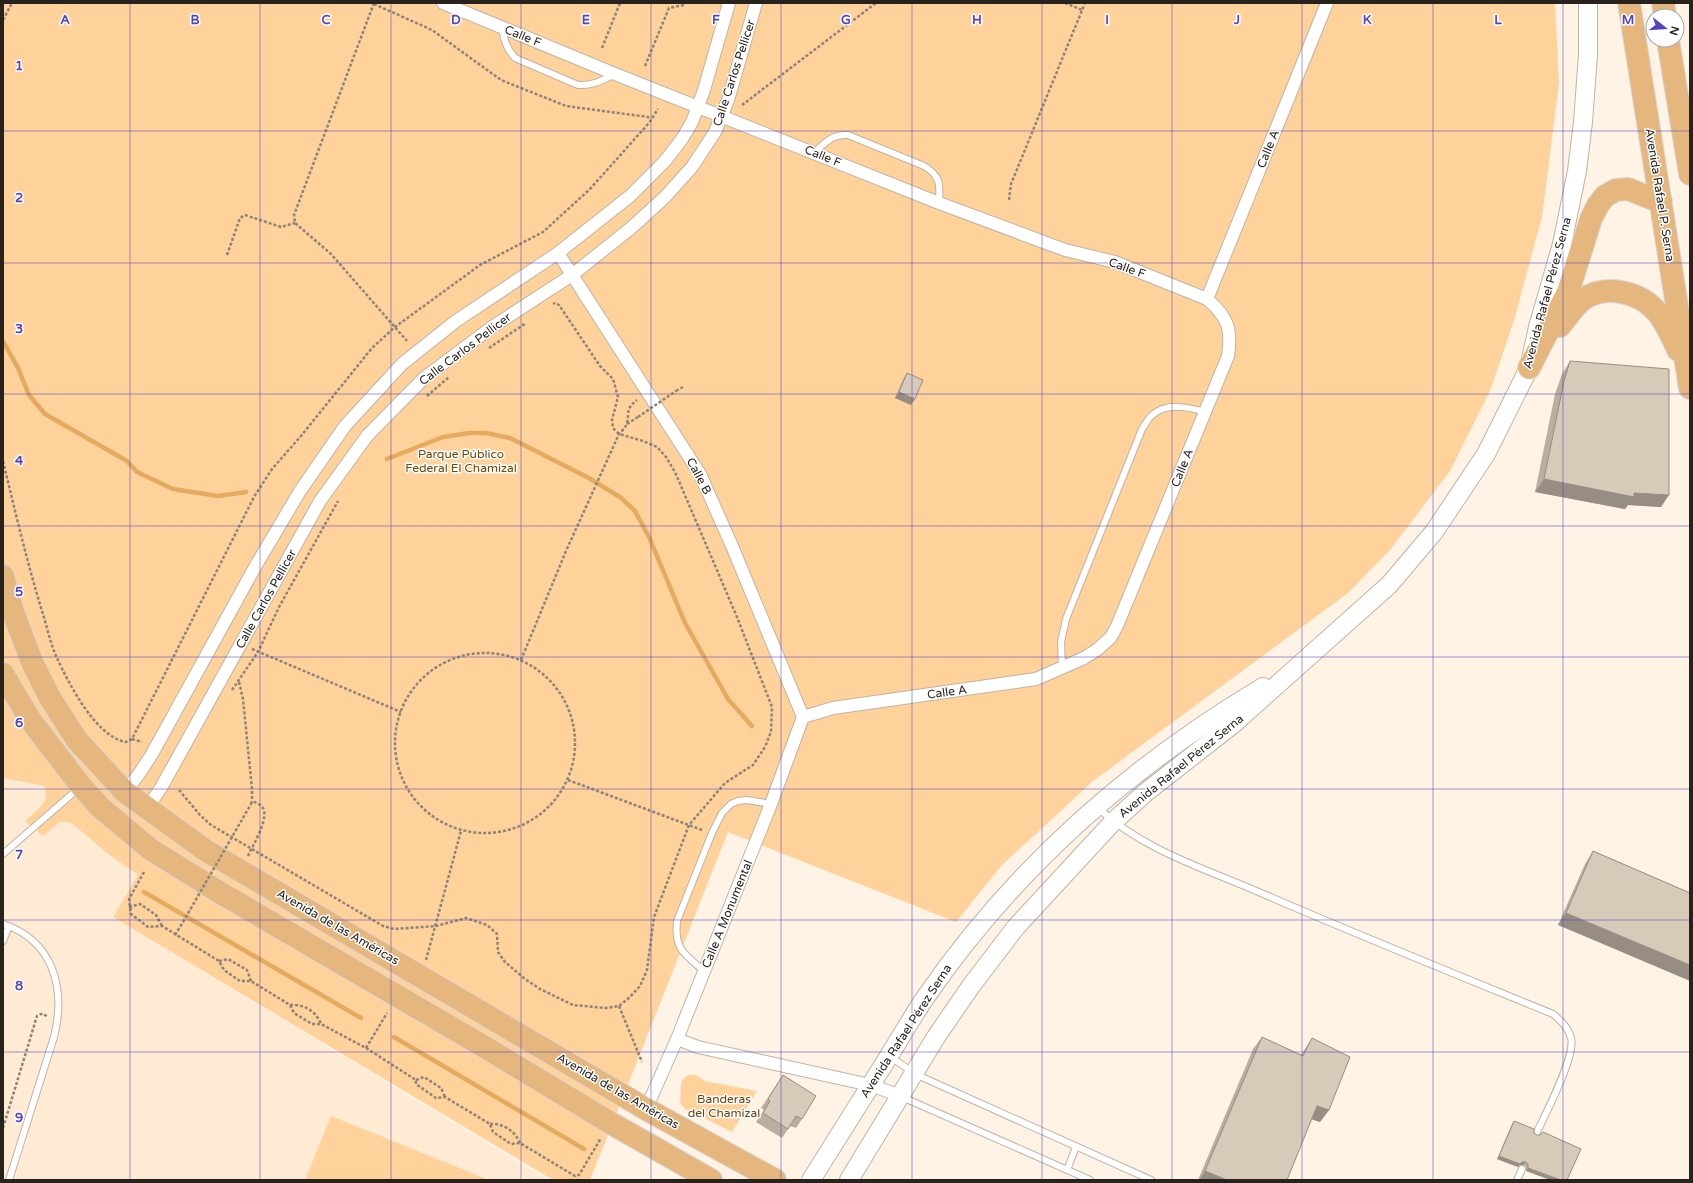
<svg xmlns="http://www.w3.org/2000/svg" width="1693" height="1183" font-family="'Varela Round',sans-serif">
  <rect width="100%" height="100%" fill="#fff3e6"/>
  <polygon fill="#ffebd4" points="3,778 44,786 47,794 45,801 25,821 43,836 60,822 68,822 74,825 108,854 138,875 113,917 548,1180 3,1180"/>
  <g fill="#ffd29b">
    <path d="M3 3H1555L1559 83 1542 217 1514 320 1490 391 1450 471 1390 550 1348 593 1093 781 1001 866 956 922 728 832 590 1180H553L113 917 138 875 108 854 74 825 68 822H60L43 836 25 821C36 810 51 803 44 786L3 778Z"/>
    <path d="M688 1075H696L705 1081 757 1091 732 1132 685 1109 680 1103C682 1091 677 1082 688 1075Z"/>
    <polygon points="331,1116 489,1180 305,1180"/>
  </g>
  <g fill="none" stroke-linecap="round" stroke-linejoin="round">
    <g stroke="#e4aa5f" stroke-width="4.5">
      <polyline points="3,341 18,368 29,395 45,414 127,461 137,472 173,489 218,496 246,492"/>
      <polyline points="387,459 443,437 469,433 486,433 510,438 587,477 620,497 635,511 649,537 685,623 728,699 752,726"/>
      <polyline points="144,892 361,1018"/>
      <polyline points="394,1037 584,1149"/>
    </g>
    <g stroke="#c0b3a3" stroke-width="8">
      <g id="lane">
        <path d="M502 27C504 40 506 48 515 58L578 85C592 86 601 81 613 75"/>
        <path d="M815 152C826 142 832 134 848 135L924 166C941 176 940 185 939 203"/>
        <path d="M1062 668 1061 642 1066 619 1142 429C1145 425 1147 420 1151 416 1166 402 1188 407 1205 412"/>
        <path d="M1098 808C1143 850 1206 869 1261 893 1358 935 1455 974 1553 1014 1561 1021 1568 1027 1571 1038 1576 1056 1545 1115 1536 1134"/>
        <polyline points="3,854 79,788"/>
        <path d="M3 924C54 941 66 989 54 1037L9 1180"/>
        <polyline points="3,941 9,926"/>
        <path d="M704 971C684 954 674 949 677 921L712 833 722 813 731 804 738 801 747 800 771 804"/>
        <polyline points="891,1057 915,1074 1151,1180"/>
        <polyline points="902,1097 1090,1180"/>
        <polyline points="1067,1170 1076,1147"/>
        <polyline points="1517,1180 1522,1169"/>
      </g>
    </g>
    <g stroke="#c0b3a3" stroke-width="14">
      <g id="street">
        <path d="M443 3 615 74 939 203 1065 250 1115 262 1207 299C1228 317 1232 329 1228 356L1117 626 1111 637 1098 649 1084 658 1036 679 833 708 803 717"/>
        <polyline points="558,253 700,474 732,546 803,717"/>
        <polyline points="1207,299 1327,3"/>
        <polyline points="125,792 139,774 152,754 255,567 300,491 345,426 402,364 456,321 558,253 630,196 665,161 682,139 692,122 704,90 729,3"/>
        <polyline points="147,809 162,786 320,501 367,436 424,378 492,327 572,275 631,228 665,197 692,167 715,132 728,100 756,3"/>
        <polyline points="677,1039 698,1047 870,1085 901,1096"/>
        <polyline points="646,1109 677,1039 771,804 803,717"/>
      </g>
    </g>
    <g stroke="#c0b3a3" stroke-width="20">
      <g id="secondary">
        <path d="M811 1180C837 1139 863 1097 889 1056 901 1037 912 1017 925 998 1013 870 1129 767 1263 687"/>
        <polyline points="849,1180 936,1037 971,986 1016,927 1113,822 1145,793 1232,725 1389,585 1434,532 1486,454 1529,368 1538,327 1562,244 1577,171 1583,122 1588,55 1588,3"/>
      </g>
    </g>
    <g stroke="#d8d7d6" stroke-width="24">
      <g id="highway">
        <polyline points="1629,3 1690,388"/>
        <polyline points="1663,3 1665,16"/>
        <polyline points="1668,40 1690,174"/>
        <path d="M1560 326C1567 317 1574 307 1582 300 1605 283 1640 292 1657 312 1666 323 1672 337 1678 350"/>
        <polyline points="1529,368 1568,292 1591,219 1598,205 1605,196 1616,190 1628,189 1661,202"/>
        <polyline points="3,576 13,612 32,662 50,698 77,740 125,792 205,850 646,1109 775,1180"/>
        <polyline points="3,674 31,721 81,786 101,808 150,849 219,892 483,1046 609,1122 711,1180"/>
      </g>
    </g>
    <g stroke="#8c847b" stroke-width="2.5" stroke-dasharray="3 2" stroke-linecap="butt">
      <polyline points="374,3 294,215 295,223 331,254 407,341"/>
      <polyline points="1065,3 1082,10"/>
      <polyline points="374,4 432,30 501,80 566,106 648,117 651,119"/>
      <polyline points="3,20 12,3"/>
      <polyline points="602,48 620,3"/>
      <polyline points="645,66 669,8 684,5 686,3"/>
      <polyline points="742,105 876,3"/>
      <polyline points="1009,200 1011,184 1085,3"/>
      <polyline points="227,255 240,218 245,215 281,227 295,223"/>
      <polyline points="489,348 526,323"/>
      <polyline points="676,391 683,387"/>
      <polyline points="427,396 449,377"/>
      <polyline points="627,424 638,417"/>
      <path d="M3 461C15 511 27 562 42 611 47 626 50 643 57 658 69 684 96 737 126 742L132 739 254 497 272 469 301 436 372 348 395 327 480 265 543 232 590 189 649 123 658 109"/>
      <polyline points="252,649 401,712"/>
      <circle cx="485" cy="743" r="90"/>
      <path d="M521 660 566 551 619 434C622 431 626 427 627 423 630 410 625 410 637 400"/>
      <polyline points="239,682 243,699 252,789 252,801 251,804"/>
      <polyline points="232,690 258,652 279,607 338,501"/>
      <polyline points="132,739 142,742"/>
      <polyline points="568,780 702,830"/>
      <polyline points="179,790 200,815 211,825 383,926 394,929 436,926 466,918 487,925 497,934 498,952 505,962 525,979 540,989 573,1005 606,1008 619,1006 630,997 640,986 647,970 654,917 689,825 725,783 753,765 765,747 771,732 772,707 737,617 675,472 666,457 657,447 643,441 619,434 613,428 612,420 618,397 613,379 600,366 559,305 555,303 553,304"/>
      <path d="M248 856C253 845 267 822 264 811 263 805 257 803 252 801"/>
      <polyline points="144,872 129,899 131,914 148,927 162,926 219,961 224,970 240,981 251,981 290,1005 294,1013 312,1024 321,1024 366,1048 416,1080 416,1084 436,1098 445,1097 490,1124 493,1132 511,1144 520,1143 575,1176 579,1175 601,1138"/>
      <polyline points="129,907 140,904 156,915 162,926"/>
      <polyline points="175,935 183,922"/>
      <polyline points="426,960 461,831"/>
      <polyline points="219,961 228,959 247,970 251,981"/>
      <path d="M290 1005C304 1004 316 1011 321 1024"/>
      <polyline points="619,1006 642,1062"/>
      <polyline points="366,1048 387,1013"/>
      <polyline points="416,1080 424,1077 441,1088 445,1097"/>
      <path d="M490 1124C503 1123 515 1131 520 1143"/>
      <polyline points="3,1128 37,1016 41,1014 44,1014 47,1017"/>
    </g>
    <use href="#lane" stroke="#fff" stroke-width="6"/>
    <use href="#street" stroke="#fff" stroke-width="12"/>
    <use href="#secondary" stroke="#fff" stroke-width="18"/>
    <use href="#highway" stroke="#e5b77e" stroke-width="22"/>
    <g stroke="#8c847b" stroke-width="2.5" stroke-dasharray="3 2" stroke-linecap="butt">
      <polyline points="638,417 676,391"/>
      <polyline points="183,922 251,804"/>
    </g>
  </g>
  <g fill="#baae9f">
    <polygon points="1570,361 1661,507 1628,505 1625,509 1535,492 1555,394 1562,374"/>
    <polygon points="907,373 911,405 895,398 903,379"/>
    <polygon points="1593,851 1690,893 1558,925 1585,864"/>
    <polygon points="1262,1037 1301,1055 1312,1038 1329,1110 1320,1122 1311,1119 1287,1180 1198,1180 1253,1049"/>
    <polygon points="783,1075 802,1119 796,1128 790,1126 782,1138 756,1122 764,1110 761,1108"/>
    <polygon points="1514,1121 1537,1135 1581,1149 1526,1171 1526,1167 1523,1165 1520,1165 1518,1167 1497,1159 1512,1124"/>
  </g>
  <g fill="#978d82">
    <polygon points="899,392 915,399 911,405 895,398"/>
    <polygon points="1544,479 1634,493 1669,495 1661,507 1628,505 1625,509 1535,492"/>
    <polygon points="1566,913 1690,965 1690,981 1558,925"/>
    <polygon points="1317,1106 1329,1110 1320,1122 1308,1118"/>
    <polygon points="1499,1156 1522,1162 1526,1162 1523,1165 1520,1165 1518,1167 1497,1159"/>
    <polygon points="1528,1168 1561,1180 1550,1180 1526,1171"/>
    <polygon points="1205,1171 1227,1180 1199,1180"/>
  </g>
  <g fill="#d8cab9" stroke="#978d82">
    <polygon points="1570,361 1669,369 1669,495 1634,493 1634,497 1544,479 1564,381"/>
    <polygon points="907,373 923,380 915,399 899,392"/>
    <polygon points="1593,851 1690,893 1690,965 1566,913"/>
    <polygon points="1262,1037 1303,1056 1312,1038 1350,1057 1329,1110 1317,1106 1287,1180 1227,1180 1205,1171"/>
    <polygon points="783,1075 816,1096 802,1119 796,1116 788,1129 763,1113 770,1101 768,1099"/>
    <polygon points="1514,1121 1534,1129 1534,1133 1537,1135 1540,1135 1543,1132 1581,1149 1567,1180 1561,1180 1528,1168 1528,1164 1526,1162 1522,1162 1520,1164 1499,1156"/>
  </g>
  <path fill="none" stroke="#5146bd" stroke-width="1" stroke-opacity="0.55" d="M130 3V1180M260 3V1180M391 3V1180M521 3V1180M651 3V1180M781 3V1180M912 3V1180M1042 3V1180M1172 3V1180M1302 3V1180M1433 3V1180M1563 3V1180M3 131H1690M3 263H1690M3 394H1690M3 526H1690M3 657H1690M3 789H1690M3 920H1690M3 1052H1690"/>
  <g text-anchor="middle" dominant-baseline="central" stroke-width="3" stroke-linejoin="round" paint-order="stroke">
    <g font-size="12" fill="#27221c" stroke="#fff">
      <text transform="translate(523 36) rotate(22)">Calle F</text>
      <text transform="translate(734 73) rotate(-72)">Calle Carlos Pellicer</text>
      <text transform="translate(1268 149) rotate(-68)">Calle A</text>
      <text transform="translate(823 156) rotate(22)">Calle F</text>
      <text transform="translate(1660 195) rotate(81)">Avenida Rafael P. Serna</text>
      <text transform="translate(1127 268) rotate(20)">Calle F</text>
      <text transform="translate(1547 293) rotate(-75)">Avenida Rafael Pérez Serna</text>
      <text transform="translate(465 349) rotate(-37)">Calle Carlos Pellicer</text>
      <text transform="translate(1182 468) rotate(-68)">Calle A</text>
      <text transform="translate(699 476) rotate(62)">Calle B</text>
      <text transform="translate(266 599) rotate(-61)">Calle Carlos Pellicer</text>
      <text transform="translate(947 692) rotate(-8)">Calle A</text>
      <text transform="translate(1181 766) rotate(-39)">Avenida Rafael Pérez Serna</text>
      <text transform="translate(727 914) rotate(-68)">Calle A Monumental</text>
      <text transform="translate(338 927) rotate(30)">Avenida de las Américas</text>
      <text transform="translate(906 1031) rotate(-57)">Avenida Rafael Pérez Serna</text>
      <text transform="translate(618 1091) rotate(30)">Avenida de las Américas</text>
    </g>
    <g font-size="12" fill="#6c4509" stroke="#fff">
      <text x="461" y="454">Parque Público<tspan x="461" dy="14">Federal El Chamizal</tspan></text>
      <text x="724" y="1099">Banderas<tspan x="724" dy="14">del Chamizal</tspan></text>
    </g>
  </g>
  <g font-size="13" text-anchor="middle" font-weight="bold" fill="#5146bd" stroke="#fff" stroke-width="3" stroke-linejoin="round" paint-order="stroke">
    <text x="65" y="24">A</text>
    <text x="195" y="24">B</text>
    <text x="326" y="24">C</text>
    <text x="456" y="24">D</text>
    <text x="586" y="24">E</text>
    <text x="716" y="24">F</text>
    <text x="846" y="24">G</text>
    <text x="977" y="24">H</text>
    <text x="1107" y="24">I</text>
    <text x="1237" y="24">J</text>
    <text x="1367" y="24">K</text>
    <text x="1498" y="24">L</text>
    <text x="1628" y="24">M</text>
    <text x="19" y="70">1</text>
    <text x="19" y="202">2</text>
    <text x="19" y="333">3</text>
    <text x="19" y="465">4</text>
    <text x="19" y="596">5</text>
    <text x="19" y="727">6</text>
    <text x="19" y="859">7</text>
    <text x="19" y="990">8</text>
    <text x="19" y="1122">9</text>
  </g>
  <rect width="1693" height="1183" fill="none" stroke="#27221c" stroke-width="8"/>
  <g transform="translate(1665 28) rotate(107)"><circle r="19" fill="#ffffff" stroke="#a9a7a4"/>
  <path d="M0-3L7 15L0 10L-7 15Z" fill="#5146bd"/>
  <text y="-6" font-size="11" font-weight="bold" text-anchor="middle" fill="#27221c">N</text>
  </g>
</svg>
